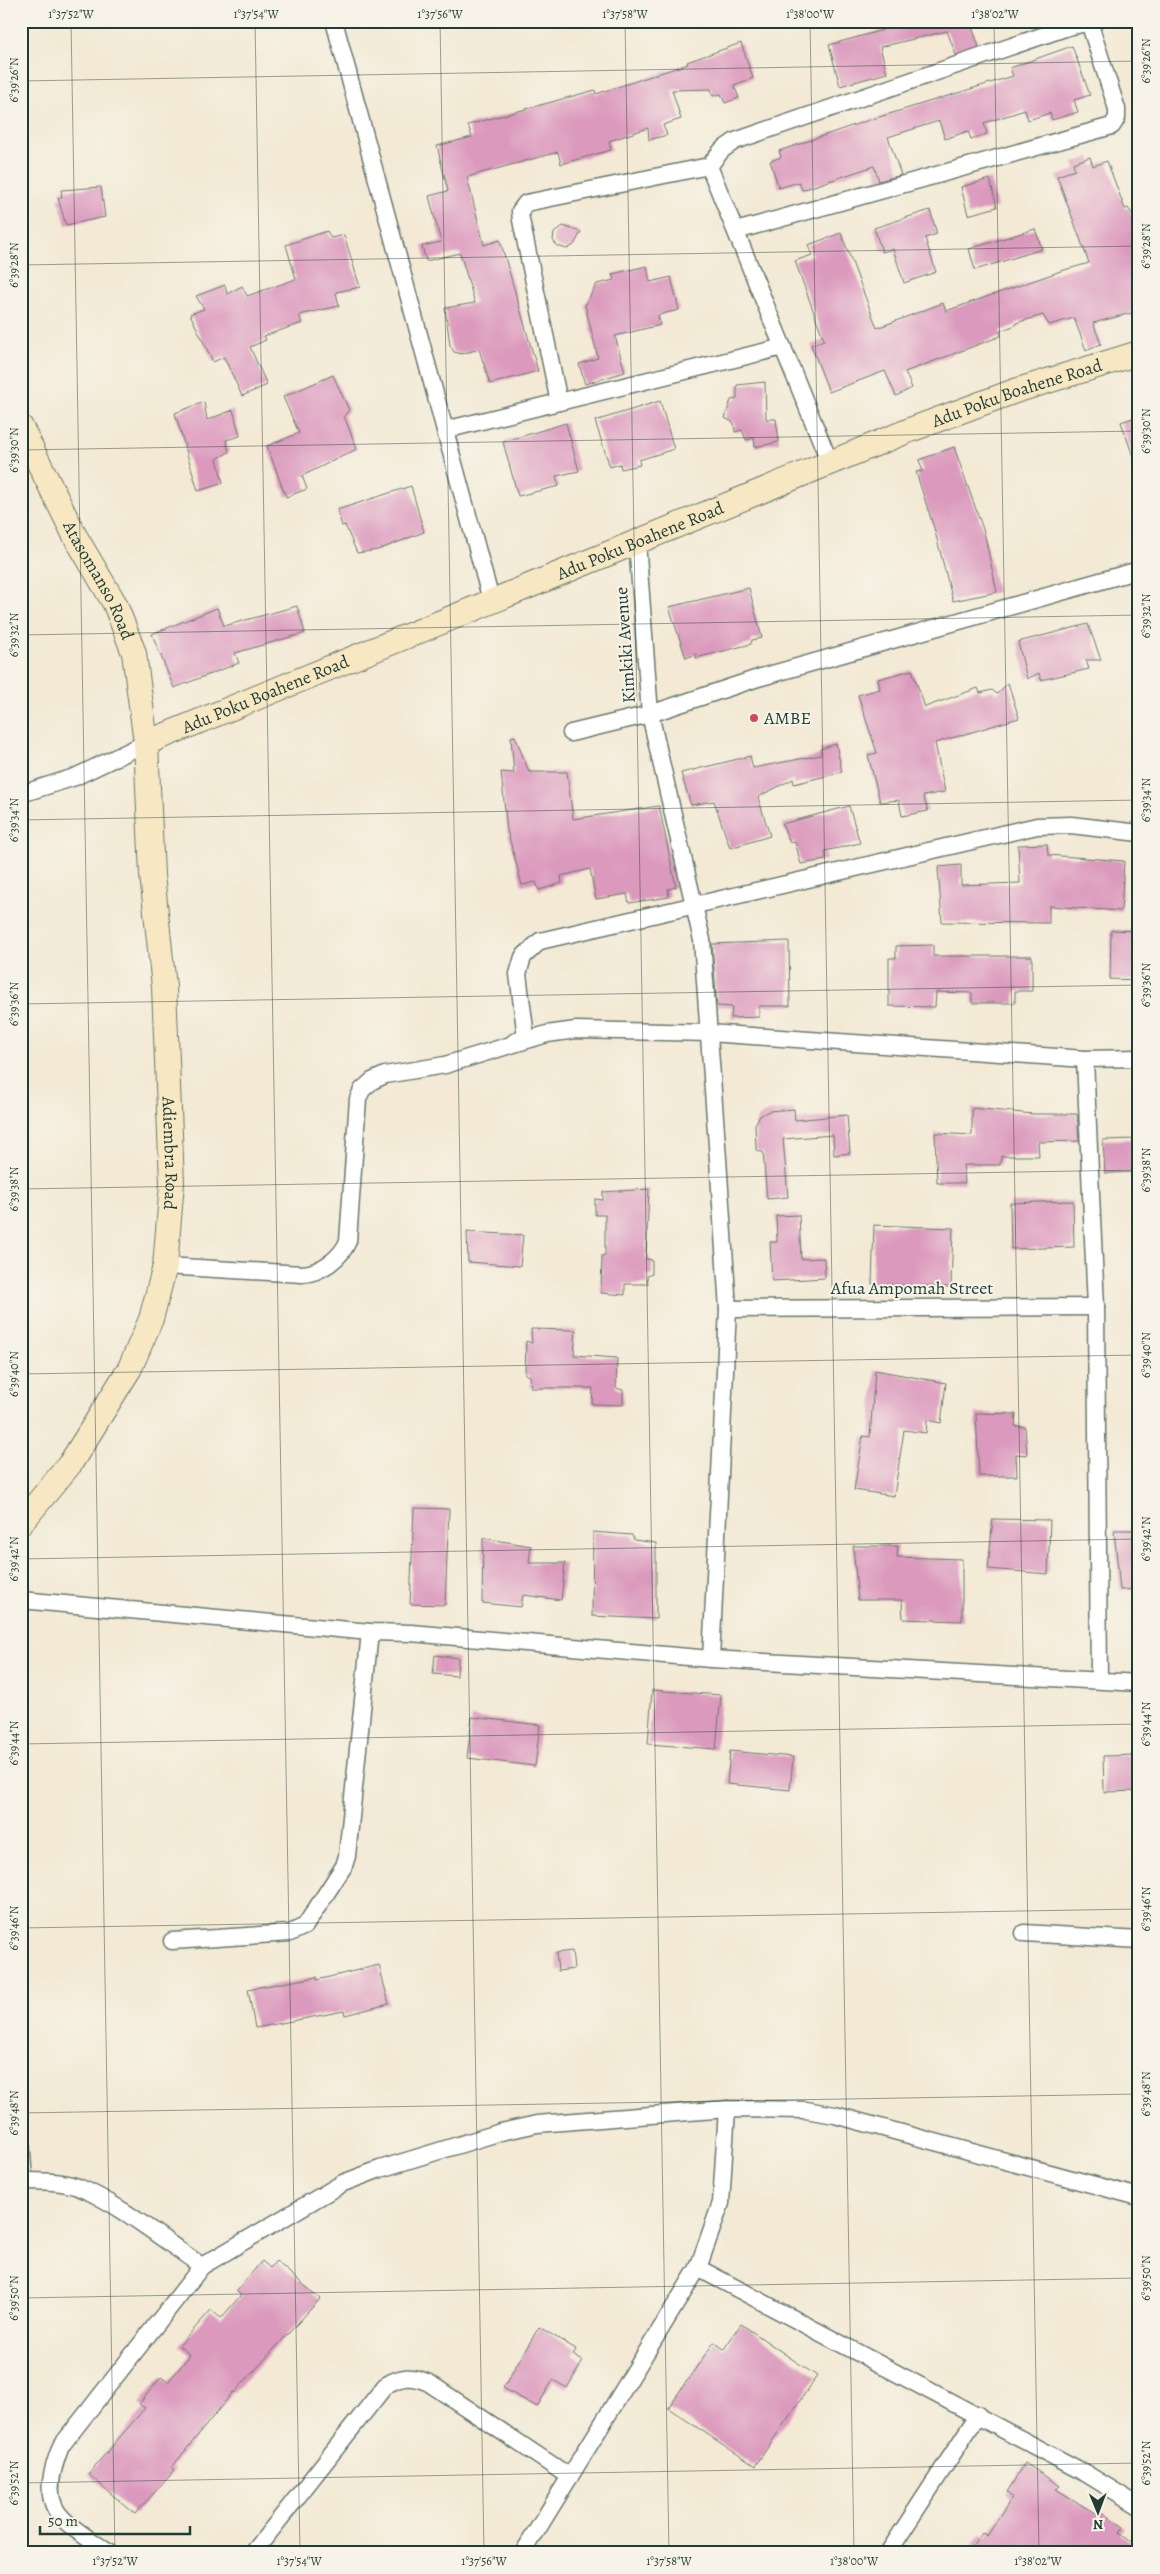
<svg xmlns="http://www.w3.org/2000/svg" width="1160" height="2574" font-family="Alegreya,serif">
  <rect width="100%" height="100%" fill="#f7f3e8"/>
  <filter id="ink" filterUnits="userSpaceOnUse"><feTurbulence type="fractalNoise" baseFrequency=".02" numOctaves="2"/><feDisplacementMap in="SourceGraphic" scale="10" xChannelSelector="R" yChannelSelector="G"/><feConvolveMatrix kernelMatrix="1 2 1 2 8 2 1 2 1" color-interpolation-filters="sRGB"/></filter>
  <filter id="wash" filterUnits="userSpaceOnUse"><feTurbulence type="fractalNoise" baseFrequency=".0096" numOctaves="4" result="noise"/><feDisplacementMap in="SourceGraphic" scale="20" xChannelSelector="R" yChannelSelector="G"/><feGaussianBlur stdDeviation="1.12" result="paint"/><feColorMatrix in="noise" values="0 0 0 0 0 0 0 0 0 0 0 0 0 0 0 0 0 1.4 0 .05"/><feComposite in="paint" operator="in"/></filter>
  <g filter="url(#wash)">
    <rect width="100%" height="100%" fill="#f3e9d4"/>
    <g id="blocks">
      <g fill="#db99bd">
        <polygon points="881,21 970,21 979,47 956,55 947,31 880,47 887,73 840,86 829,45 883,30"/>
        <polygon points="741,43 753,78 734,85 739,98 725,103 721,94 713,96 711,89 672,90 681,119 663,125 667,135 649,140 648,128 609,141 611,150 561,164 558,152 467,177 484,245 500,240 538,371 490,384 479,349 462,354 454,352 450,345 445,308 475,303 460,253 426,261 422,246 441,242 429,196 448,191 437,146 472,137 468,125 595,90 596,94 688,64 687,62"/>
        <polygon points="1072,46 1090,95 1074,100 1078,112 1052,120 1050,113 1028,120 1025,110 984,123 987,134 971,139 968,131 945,139 939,121 888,137 901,175 879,181 874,166 802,190 799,182 779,188 770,161 781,157 779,151 863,122 1013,76 1010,68"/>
        <polygon points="1090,157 1093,166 1107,161 1125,209 1128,208 1139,223 1139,311 1093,323 1101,344 1086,350 1074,318 1049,325 1043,315 1016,323 1016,325 1000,331 1001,336 905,372 912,388 896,396 885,371 829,392 811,345 824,340 795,261 812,255 808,245 841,233 877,328 943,303 946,311 1061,271 1089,263 1057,176 1075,170 1073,163"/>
        <polygon points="990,179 997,207 968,215 961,187"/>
        <polygon points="101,187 105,217 66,225 58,198 62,198 61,190"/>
        <polygon points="930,210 937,234 925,238 936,272 904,283 893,249 882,252 874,228"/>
        <polygon points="563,226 581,232 574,245 567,249 557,246 553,240 554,233"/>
        <polygon points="1035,229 1042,249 975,270 969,249"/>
        <polygon points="327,231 331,238 344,235 360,287 336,292 339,306 299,315 302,323 264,336 266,340 250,347 267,385 242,396 224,357 213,362 190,314 204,309 196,296 225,285 227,294 242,286 247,296 296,279 286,245"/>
        <polygon points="647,266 650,282 671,277 679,310 658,315 660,325 615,336 625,372 585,384 579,364 598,358 585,305 597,284 614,280 612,274"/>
        <polygon points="333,375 349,410 344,416 357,449 302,476 307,489 286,497 267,446 299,433 283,397"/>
        <polygon points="765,382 766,419 776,419 779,442 755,447 754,438 746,440 742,430 735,432 734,423 725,418 731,400 737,399 737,385"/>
        <polygon points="660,401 674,449 639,460 640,465 621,469 620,464 610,467 595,421"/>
        <polygon points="204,402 207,420 233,410 240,436 226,440 229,452 217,459 223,483 198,491 175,413"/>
        <polygon points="1139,416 1139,464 1136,465 1121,422"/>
        <polygon points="566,423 579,471 556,476 559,486 518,496 503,442"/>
        <polygon points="954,447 984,532 997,592 953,601 934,528 916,472 923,471 919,460"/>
        <polygon points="411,486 424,532 378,550 357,553 345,525 342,526 337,510"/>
        <polygon points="749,588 762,638 752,640 751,644 696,658 696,654 686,658 669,607"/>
        <polygon points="297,606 305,633 235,653 239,663 174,688 152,634 217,608 224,626"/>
        <polygon points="1088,624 1101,660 1086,660 1089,669 1041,680 1039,673 1027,679 1018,642"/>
        <polygon points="912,670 925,707 978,688 980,693 992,690 997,694 1008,683 1019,718 935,743 945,792 923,796 928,811 902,816 899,800 880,802 868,755 877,753 858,695 880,689 878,679"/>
        <polygon points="515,736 529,772 567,772 573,819 659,806 676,887 668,889 669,897 629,903 627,894 596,899 590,869 561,876 562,883 539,890 536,882 522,885 507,830 501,772 514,773 511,737"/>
        <polygon points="836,744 842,772 794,784 793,779 758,797 770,836 730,848 714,801 691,805 681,773 750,756 753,768 821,755 820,749"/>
        <polygon points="849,806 860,843 825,851 826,860 801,864 795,842 790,843 782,824"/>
        <polygon points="1047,844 1048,855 1124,861 1121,911 1049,906 1049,923 942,922 938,867 961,865 961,885 1020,883 1018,845"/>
        <polygon points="1111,930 1139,931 1139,980 1110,979"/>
        <polygon points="789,941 790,1006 759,1006 759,1017 731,1018 732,1007 717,1006 712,944"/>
        <polygon points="933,945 933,956 1032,956 1032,991 1015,991 1015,1003 972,1003 972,993 936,992 935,1007 889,1006 889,958 896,958 896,946"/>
        <polygon points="972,1108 1033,1114 1077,1114 1079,1141 1038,1142 1039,1156 1001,1156 1000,1165 963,1165 965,1183 937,1183 935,1133 972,1135"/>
        <polygon points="794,1109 795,1120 847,1115 850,1153 834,1155 833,1135 783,1139 788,1197 767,1199 763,1152 756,1150 755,1124 760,1116 769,1111"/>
        <polygon points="1137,1139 1138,1172 1105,1173 1103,1140"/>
        <polygon points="649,1189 646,1259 652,1260 652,1274 647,1276 648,1284 625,1284 625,1295 601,1293 602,1255 605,1256 605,1215 595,1215 595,1199 603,1200 603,1192"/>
        <polygon points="1073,1201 1074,1247 1011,1249 1010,1203"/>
        <polygon points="799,1215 801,1259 824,1258 825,1278 772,1281 770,1242 777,1242 776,1216"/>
        <polygon points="874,1225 953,1228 951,1287 872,1284"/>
        <polygon points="467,1232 523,1235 520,1266 468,1262"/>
        <polygon points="531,1329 576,1330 574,1355 617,1358 616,1388 623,1390 623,1405 592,1404 593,1388 531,1388 530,1376 525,1374 526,1341 532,1343"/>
        <polygon points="875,1370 946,1383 941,1423 927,1420 926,1433 904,1430 894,1496 854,1490 863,1436 870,1437"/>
        <polygon points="976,1413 1016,1414 1015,1426 1025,1427 1027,1455 1016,1454 1017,1476 979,1476"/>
        <polygon points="414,1508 449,1509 445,1605 410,1604"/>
        <polygon points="993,1519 1050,1520 1048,1574 988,1569"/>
        <polygon points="1114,1530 1139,1530 1139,1589 1120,1590"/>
        <polygon points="593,1532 632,1535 634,1540 656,1543 656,1619 592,1616"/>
        <polygon points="483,1538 531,1546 529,1563 565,1563 561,1600 523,1595 521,1607 482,1603"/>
        <polygon points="853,1546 898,1546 897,1557 962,1559 962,1621 903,1619 902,1600 858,1600"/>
        <polygon points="435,1655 458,1658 457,1676 433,1674"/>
        <polygon points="652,1690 721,1695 716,1749 648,1744"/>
        <polygon points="472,1717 540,1725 535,1766 467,1758"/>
        <polygon points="730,1751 793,1757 790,1790 727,1784"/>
        <polygon points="1139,1755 1139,1791 1104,1792 1103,1756"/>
        <polygon points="572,1951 574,1969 558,1971 556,1953"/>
        <polygon points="379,1965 389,2004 345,2015 344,2011 255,2028 248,1989 317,1977 317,1980"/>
        <polygon points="262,2261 270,2268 276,2261 320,2299 234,2393 233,2392 172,2467 175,2470 135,2514 88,2474 145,2408 139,2404 161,2377 168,2382 190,2355 179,2346 211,2310 221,2318 241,2295 236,2291"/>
        <polygon points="741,2324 817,2376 755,2466 668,2408 714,2342 724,2349"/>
        <polygon points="539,2327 576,2349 573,2355 583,2361 567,2388 553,2380 537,2407 503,2388"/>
        <polygon points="1025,2463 1060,2486 1056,2489 1098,2515 1101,2512 1124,2527 1119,2533 1139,2547 1139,2553 968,2553 982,2533 987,2536 1012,2498 1007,2492"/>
      </g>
    </g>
  </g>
  <g filter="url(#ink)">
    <use href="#blocks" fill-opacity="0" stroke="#69796c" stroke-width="1"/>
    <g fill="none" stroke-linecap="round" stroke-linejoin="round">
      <g stroke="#69796c" stroke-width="19">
        <g id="street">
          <polyline points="334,21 491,600"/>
          <polyline points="709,166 830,463"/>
          <polyline points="736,231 1112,126 1117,118 1117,109 1089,22"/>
          <polyline points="559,402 521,220 520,211 526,203 709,166 722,150 735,141 1068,27 1096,21"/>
          <polyline points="445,430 783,347"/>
          <polyline points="637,542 650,714 702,940 718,1159 728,1309 711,1659"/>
          <polyline points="571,733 650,714 758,678 1139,570"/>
          <polyline points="21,794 75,777 146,743"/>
          <polyline points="514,1042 526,1037 518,974 523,957 540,941 1037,826 1071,825 1139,833"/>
          <polyline points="1085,1059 1096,1307 1099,1679"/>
          <path d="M165 1266 302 1274C321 1273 341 1258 348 1241L358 1099 362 1090 372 1081 385 1075 445 1065 547 1034 576 1030 709 1033 1085 1059 1139 1058"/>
          <polyline points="728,1309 1096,1307"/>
          <polyline points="21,1600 370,1632 411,1633 711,1659 1139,1683"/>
          <polyline points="1024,1933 1139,1940"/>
          <polyline points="172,1941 290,1933 305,1926 344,1866 347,1856 370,1632"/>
          <polyline points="21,2140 24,2181"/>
          <path d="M21 2181C40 2181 61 2181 78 2187 117 2202 166 2242 202 2266"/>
          <polyline points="698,2268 1085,2473 1139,2506"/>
          <path d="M109 2553C60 2518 35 2512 61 2446L202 2266 343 2183 380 2169 501 2132 537 2124 727 2109 806 2110 835 2115 1139 2197"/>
          <path d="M253 2553 385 2386C400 2376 412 2375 429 2383L570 2477"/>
          <polyline points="523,2553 698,2268 721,2203 727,2109"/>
          <polyline points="888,2553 978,2415"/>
        </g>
      </g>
      <g stroke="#69796c" stroke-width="26">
        <g id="secondary">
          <path id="s1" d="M21 427 75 536 115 604 134 653 146 743 152 875 164 987 172 1183 165 1266 151 1319 130 1368 70 1464 21 1523"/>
          <path id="s2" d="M146 743 910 430 1015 391 1139 353"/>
        </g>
      </g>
      <use href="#street" stroke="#fff" stroke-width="16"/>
      <use href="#secondary" stroke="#f7e8c3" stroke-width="24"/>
    </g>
  </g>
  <path fill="none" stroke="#1f3d34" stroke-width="1" stroke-opacity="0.45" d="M71 21 115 2553M255 21 300 2553M440 21 484 2553M625 21 669 2553M810 21 854 2553M994 21 1039 2553M21 81 1139 61M21 265 1139 246M21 450 1139 431M21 635 1139 615M21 820 1139 800M21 1004 1139 985M21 1189 1139 1170M21 1374 1139 1355M21 1559 1139 1539M21 1744 1139 1724M21 1928 1139 1909M21 2113 1139 2094M21 2298 1139 2278M21 2483 1139 2463"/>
  <circle fill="#d1495b" stroke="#f7f3e8" stroke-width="2" cx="754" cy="718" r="5"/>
  <g text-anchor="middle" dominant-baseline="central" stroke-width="4" stroke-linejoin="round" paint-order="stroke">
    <g font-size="18" fill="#1f3d34" stroke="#f7f3e8">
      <text stroke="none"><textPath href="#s2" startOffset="939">Adu Poku Boahene Road</textPath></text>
      <text stroke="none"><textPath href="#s2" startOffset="534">Adu Poku Boahene Road</textPath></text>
      <text stroke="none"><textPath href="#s1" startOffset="172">Atasomanso Road</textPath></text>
      <text transform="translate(625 645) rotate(-94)">Kimkiki Avenue</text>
      <text stroke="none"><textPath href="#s2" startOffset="129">Adu Poku Boahene Road</textPath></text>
      <text stroke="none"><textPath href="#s1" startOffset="755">Adiembra Road</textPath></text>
      <text x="912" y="1288">Afua Ampomah Street</text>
    </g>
    <g font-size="18" fill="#1f3d34" stroke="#f7f3e8" text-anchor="start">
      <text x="764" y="718">AMBE</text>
    </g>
  </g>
  <rect width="1160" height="2574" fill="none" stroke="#f7f3e8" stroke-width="55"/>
  <g transform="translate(1098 2512) rotate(179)" stroke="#f7f3e8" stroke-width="4" paint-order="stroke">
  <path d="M0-4L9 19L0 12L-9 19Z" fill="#1f3d34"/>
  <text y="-8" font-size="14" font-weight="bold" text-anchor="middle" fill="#1f3d34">N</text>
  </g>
  <path d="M40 2526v8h150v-8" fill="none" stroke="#1f3d34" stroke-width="2.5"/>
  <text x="48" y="2526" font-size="15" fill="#1f3d34" stroke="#f7f3e8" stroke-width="4" paint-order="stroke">50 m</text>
  <rect x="28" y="28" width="1104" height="2518" fill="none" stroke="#1f3d34" stroke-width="2"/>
  <g font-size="12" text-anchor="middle" fill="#1f3d34">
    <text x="71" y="18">1°37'52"W</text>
    <text x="256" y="18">1°37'54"W</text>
    <text x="440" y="18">1°37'56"W</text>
    <text x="625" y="18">1°37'58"W</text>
    <text x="810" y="18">1°38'00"W</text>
    <text x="995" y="18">1°38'02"W</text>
    <text transform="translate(1146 61) rotate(-90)" y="4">6°39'26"N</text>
    <text transform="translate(14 80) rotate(-90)" y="4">6°39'26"N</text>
    <text transform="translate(1146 246) rotate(-90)" y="4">6°39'28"N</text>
    <text transform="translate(14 265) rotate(-90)" y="4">6°39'28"N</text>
    <text transform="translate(1146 431) rotate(-90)" y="4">6°39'30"N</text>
    <text transform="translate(14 450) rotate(-90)" y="4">6°39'30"N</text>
    <text transform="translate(1146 616) rotate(-90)" y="4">6°39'32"N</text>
    <text transform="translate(14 635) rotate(-90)" y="4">6°39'32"N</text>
    <text transform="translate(1146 800) rotate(-90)" y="4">6°39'34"N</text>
    <text transform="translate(14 820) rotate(-90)" y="4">6°39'34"N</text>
    <text transform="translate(1146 985) rotate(-90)" y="4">6°39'36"N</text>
    <text transform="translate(14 1004) rotate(-90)" y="4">6°39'36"N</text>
    <text transform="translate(1146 1170) rotate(-90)" y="4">6°39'38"N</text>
    <text transform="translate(14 1189) rotate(-90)" y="4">6°39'38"N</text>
    <text transform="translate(1146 1355) rotate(-90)" y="4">6°39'40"N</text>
    <text transform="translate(14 1374) rotate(-90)" y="4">6°39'40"N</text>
    <text transform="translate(1146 1539) rotate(-90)" y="4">6°39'42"N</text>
    <text transform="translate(14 1559) rotate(-90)" y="4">6°39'42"N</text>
    <text transform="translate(1146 1724) rotate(-90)" y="4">6°39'44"N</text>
    <text transform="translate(14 1743) rotate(-90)" y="4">6°39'44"N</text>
    <text transform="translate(1146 1909) rotate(-90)" y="4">6°39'46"N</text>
    <text transform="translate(14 1928) rotate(-90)" y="4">6°39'46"N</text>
    <text transform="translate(1146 2094) rotate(-90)" y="4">6°39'48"N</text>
    <text transform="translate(14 2113) rotate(-90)" y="4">6°39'48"N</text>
    <text transform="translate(1146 2278) rotate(-90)" y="4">6°39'50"N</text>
    <text transform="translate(14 2298) rotate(-90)" y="4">6°39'50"N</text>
    <text transform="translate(1146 2463) rotate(-90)" y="4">6°39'52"N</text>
    <text transform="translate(14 2483) rotate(-90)" y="4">6°39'52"N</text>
    <text x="115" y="2565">1°37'52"W</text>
    <text x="299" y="2565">1°37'54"W</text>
    <text x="484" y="2565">1°37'56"W</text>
    <text x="669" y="2565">1°37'58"W</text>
    <text x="854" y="2565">1°38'00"W</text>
    <text x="1038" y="2565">1°38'02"W</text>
  </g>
</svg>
